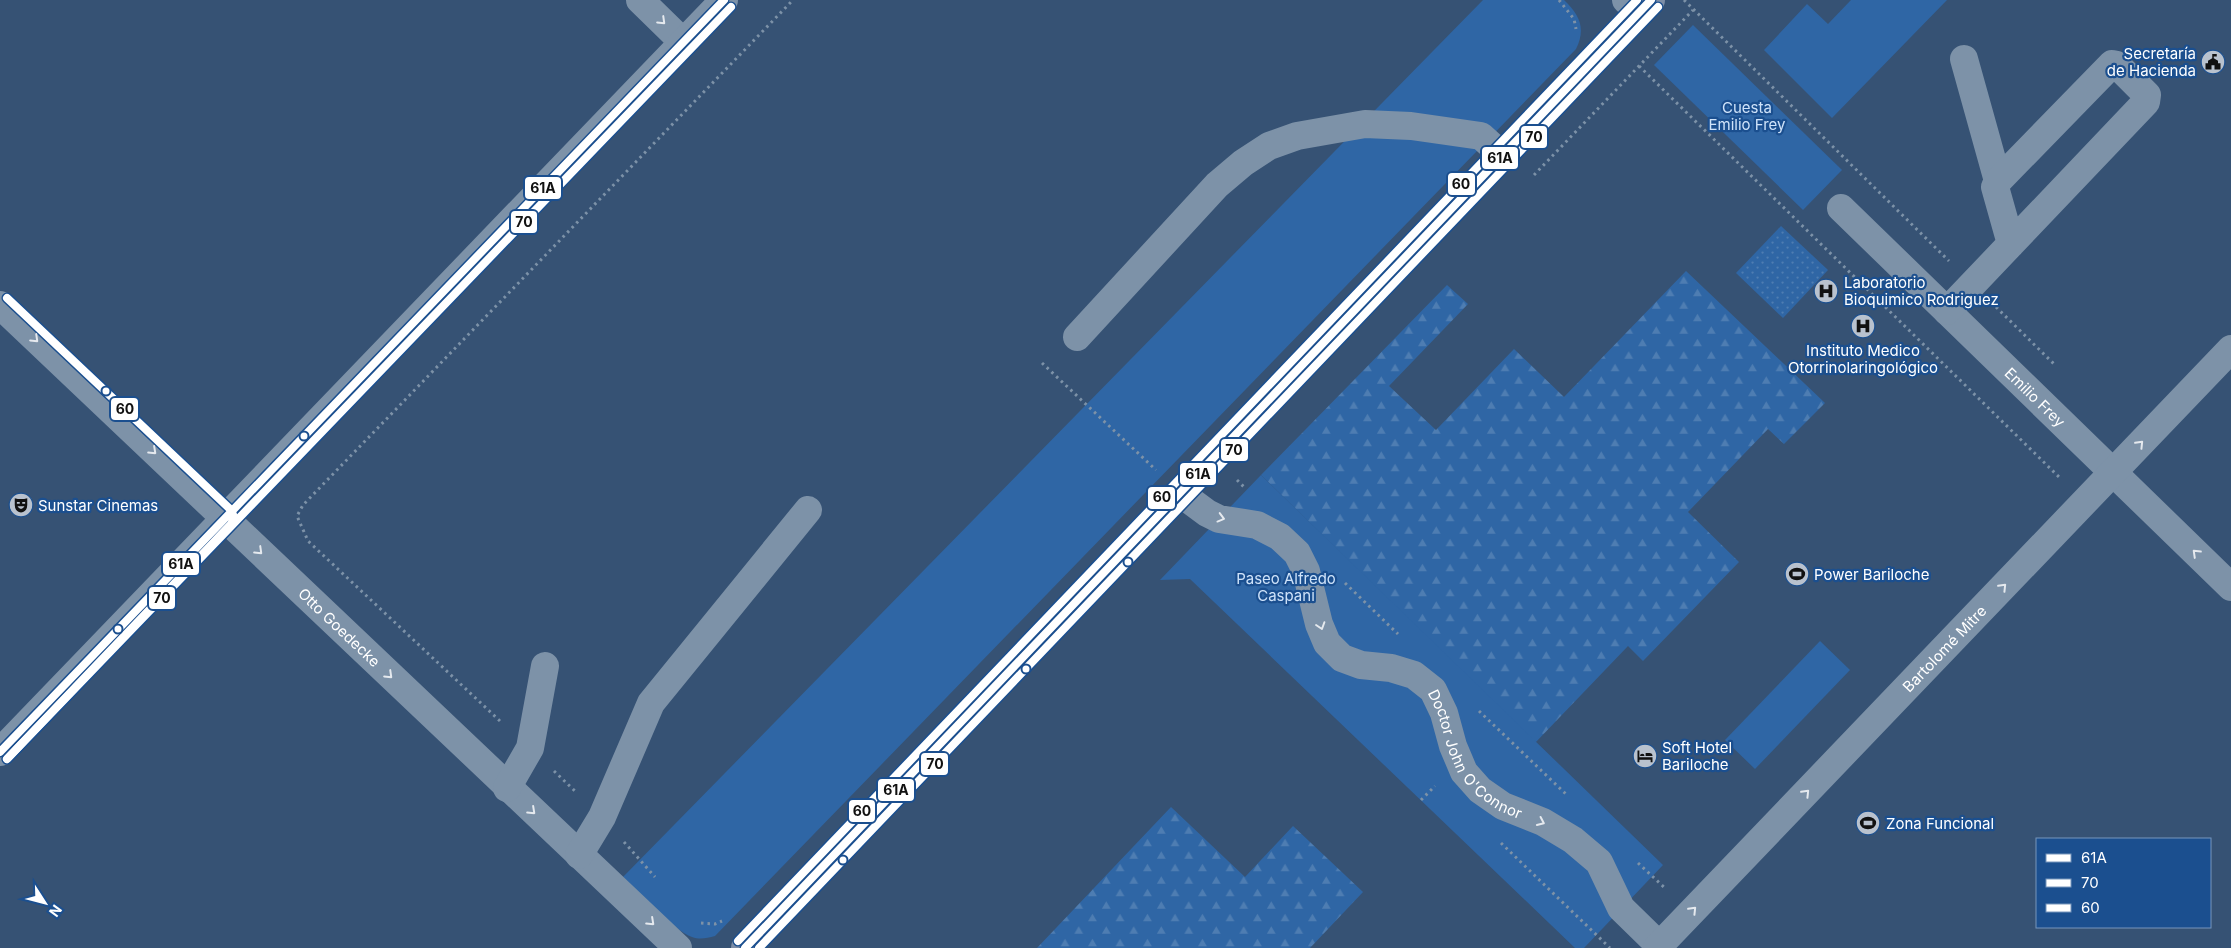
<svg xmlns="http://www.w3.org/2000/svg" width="2231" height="948" font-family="Inter,sans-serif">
  <defs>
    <pattern id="grass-dots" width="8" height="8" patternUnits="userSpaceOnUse" patternTransform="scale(1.25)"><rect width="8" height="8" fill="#2f66a5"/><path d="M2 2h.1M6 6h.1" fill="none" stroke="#4e7db2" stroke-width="1.8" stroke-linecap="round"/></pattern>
    <pattern id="forest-firs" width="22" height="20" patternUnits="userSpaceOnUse" patternTransform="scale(1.25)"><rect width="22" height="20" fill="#2f66a5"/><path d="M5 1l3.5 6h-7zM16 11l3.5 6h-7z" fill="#4e7db2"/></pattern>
  </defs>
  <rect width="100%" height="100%" fill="#365274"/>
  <polygon fill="url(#grass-dots)" points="1781,226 1828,270 1783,318 1736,273"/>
  <g fill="url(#forest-firs)">
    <polygon points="1686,271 1825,403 1784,444 1768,429 1688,512 1739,562 1643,661 1628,646 1535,743 1261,475 1447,285 1468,304 1389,386 1436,430 1514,349 1564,397"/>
    <polygon points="1171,807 1245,877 1293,826 1363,892 1310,948 1037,948"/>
  </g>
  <g fill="#2f66a5">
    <path d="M1483 0H1564C1580 15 1586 29 1576 49L715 936C707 938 700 940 692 937 674 931 638 891 623 877Z"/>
    <polygon points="1851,0 1947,0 1832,118 1764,50 1807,4 1828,24"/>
    <polygon points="1693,25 1842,170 1803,210 1654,65"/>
    <polygon points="1261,475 1663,865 1584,948 1575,948 1190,579 1160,580"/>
    <polygon points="1820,641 1850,670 1755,769 1725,740"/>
  </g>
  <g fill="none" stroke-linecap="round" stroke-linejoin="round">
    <g stroke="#7d92a8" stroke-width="3" stroke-dasharray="2.5 4" stroke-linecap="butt">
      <polyline points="1559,0 1574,19 1576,29"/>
      <polyline points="1684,0 1949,261"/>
      <polyline points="1639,66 2060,478"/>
      <polyline points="1534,175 1693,10"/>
      <polyline points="1996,307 2054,364"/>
      <polyline points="1042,363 1156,470"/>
      <polyline points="1237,480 1246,489"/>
      <polyline points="1345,583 1398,634"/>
      <polyline points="1479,711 1568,796"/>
      <polyline points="500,721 308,541 297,516 303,505 793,0"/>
      <polyline points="554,771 577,793"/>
      <polyline points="1421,800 1435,786"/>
      <polyline points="624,842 655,877"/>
      <polyline points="1501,843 1610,948"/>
      <polyline points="1638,863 1666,889"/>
      <polyline points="701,923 715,924 722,921"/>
    </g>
    <g stroke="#7d92a8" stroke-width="28">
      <polyline points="640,0 683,42"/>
      <polyline points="1626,0 1639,12"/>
      <polyline points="1964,59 1998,181"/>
      <path id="s1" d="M1841 208 2231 587"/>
      <path id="s2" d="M0 305 678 948"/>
      <polyline points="1947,311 2146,102 2147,95 2117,65 2112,64 1998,181 1995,187 2011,244"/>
      <polyline points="1077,337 1217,185 1243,163 1269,146 1297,136 1365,124 1411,126 1481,136 1503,156"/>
      <path id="s3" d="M1180 493 1207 513 1219 519 1257 525 1280 537 1297 553 1306 571 1319 624 1327 643 1342 658 1361 665 1391 668 1414 675 1433 690 1444 713 1453 746 1464 772 1480 790 1503 806 1543 822 1573 840 1599 862 1621 908 1662 948"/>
      <polyline points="0,752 724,0"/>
      <polyline points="507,788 530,748 545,666"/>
      <polyline points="579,855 602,817 651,703 808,510"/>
      <path id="s4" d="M1657 948 2231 349"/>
    </g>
    <polyline stroke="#7d8ea7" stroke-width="28" points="745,948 1651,0"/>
    <g stroke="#1b4f8f" stroke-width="11">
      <g id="bus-1">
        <polyline points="0,752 724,0"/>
        <polyline points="745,948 1651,0"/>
      </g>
    </g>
    <g stroke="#1b4f8f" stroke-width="11">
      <g id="bus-2">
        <polyline points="7,759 731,7"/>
        <polyline points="759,948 1658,7"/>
      </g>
    </g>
    <g stroke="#1b4f8f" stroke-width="11">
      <g id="bus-3">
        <polyline points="7,298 231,510 234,517 231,524 7,759"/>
        <polyline points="738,941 1637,0"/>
      </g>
    </g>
    <use href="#bus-1" stroke="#fff" stroke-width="8"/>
    <use href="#bus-2" stroke="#fff" stroke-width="8"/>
    <use href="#bus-3" stroke="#fff" stroke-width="8"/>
  </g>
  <defs><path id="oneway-chevron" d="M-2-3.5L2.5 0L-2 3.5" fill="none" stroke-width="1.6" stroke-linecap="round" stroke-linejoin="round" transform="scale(1.25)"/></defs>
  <g stroke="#e5e9ee">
    <use href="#oneway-chevron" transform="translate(662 21) rotate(44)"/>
    <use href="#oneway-chevron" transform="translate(35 339) rotate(44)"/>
    <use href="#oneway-chevron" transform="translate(2140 444) rotate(-46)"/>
    <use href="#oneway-chevron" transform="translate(153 451) rotate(43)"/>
    <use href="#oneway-chevron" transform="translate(1221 518) rotate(15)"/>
    <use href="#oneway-chevron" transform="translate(259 551) rotate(44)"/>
    <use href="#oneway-chevron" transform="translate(2196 553) rotate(-136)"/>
    <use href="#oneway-chevron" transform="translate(2003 587) rotate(-46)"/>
    <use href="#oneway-chevron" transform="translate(1321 626) rotate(72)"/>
    <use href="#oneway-chevron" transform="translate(389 675) rotate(44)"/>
    <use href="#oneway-chevron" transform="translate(1806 793) rotate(-46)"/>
    <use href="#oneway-chevron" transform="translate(532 811) rotate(43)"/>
    <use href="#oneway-chevron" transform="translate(1541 822) rotate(25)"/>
    <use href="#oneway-chevron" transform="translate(1693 910) rotate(-46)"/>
    <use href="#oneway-chevron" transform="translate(651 922) rotate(43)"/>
  </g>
  <defs>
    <g id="civic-disc" transform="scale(1.25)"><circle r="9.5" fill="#b9c2ce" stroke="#1b4f8f"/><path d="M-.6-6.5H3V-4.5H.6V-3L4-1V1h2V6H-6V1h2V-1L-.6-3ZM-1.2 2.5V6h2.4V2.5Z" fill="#111"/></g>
    <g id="hospital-disc" transform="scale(1.25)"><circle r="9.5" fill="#b9c2ce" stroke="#1b4f8f"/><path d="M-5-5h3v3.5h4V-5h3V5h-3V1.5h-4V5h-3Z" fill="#111"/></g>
    <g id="theatre-disc" transform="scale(1.25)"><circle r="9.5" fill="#b9c2ce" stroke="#1b4f8f"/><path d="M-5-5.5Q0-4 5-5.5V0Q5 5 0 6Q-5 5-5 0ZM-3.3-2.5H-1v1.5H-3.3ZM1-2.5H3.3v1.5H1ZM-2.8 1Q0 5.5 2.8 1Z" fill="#111"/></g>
    <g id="stadium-disc" transform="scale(1.25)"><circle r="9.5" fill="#b9c2ce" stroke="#1b4f8f"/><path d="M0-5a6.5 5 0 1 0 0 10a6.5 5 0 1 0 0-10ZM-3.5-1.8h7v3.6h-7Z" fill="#111"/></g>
    <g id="hotel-disc" transform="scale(1.25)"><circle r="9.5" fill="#b9c2ce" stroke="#1b4f8f"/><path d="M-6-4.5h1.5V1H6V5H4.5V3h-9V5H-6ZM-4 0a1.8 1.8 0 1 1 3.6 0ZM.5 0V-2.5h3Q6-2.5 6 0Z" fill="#111"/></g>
  </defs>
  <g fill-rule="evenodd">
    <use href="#civic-disc" x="2213" y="62"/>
    <use href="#hospital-disc" x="1826" y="291"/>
    <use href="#hospital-disc" x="1863" y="326"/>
    <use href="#theatre-disc" x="21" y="505"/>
    <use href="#stadium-disc" x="1797" y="574"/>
    <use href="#hotel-disc" x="1645" y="756"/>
    <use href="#stadium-disc" x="1868" y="823"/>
  </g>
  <g fill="#fff" stroke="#1b4f8f" stroke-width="2">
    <circle cx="106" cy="391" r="4.5"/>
    <circle cx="304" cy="436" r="4.5"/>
    <circle cx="1128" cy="562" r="4.5"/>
    <circle cx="118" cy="629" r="4.5"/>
    <circle cx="1026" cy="669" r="4.5"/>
    <circle cx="843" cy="860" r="4.5"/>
  </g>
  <g text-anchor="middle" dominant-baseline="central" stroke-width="4.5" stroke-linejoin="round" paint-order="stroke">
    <g font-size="15" fill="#fff" stroke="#1b4f8f" text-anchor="start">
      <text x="2196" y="53" text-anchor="end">Secretaría<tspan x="2196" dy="17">de Hacienda</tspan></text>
      <text x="1844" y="282">Laboratorio<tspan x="1844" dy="17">Bioquimico Rodriguez</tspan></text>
      <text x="1863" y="350" text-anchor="middle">Instituto Medico<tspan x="1863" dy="17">Otorrinolaringológico</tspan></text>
      <text x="38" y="505">Sunstar Cinemas</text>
      <text x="1814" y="574">Power Bariloche</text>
      <text x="1662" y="747">Soft Hotel<tspan x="1662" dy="17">Bariloche</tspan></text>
      <text x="1886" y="823">Zona Funcional</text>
    </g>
    <g font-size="15" fill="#cfe3fa" stroke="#1b4f8f">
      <text x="1747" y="107">Cuesta<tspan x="1747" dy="17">Emilio Frey</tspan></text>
      <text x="1286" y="578">Paseo Alfredo<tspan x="1286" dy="17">Caspani</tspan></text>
    </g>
    <g font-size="15" fill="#fff" stroke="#1b4f8f">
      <text stroke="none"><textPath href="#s1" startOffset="271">Emilio Frey</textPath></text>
      <text stroke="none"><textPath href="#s2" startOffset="468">Otto Goedecke</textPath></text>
      <text stroke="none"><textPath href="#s4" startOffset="415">Bartolomé Mitre</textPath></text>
      <text stroke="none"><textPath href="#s3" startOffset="430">Doctor John O'Connor</textPath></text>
    </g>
  </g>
  <g stroke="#1b4f8f" stroke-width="2">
    <rect x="1520" y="125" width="28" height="24" rx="5" fill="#fff"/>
    <rect x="1481" y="146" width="38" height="24" rx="5" fill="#fff"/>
    <rect x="1447" y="172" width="29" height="24" rx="5" fill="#fff"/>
    <rect x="524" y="176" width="38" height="24" rx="5" fill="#fff"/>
    <rect x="510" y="210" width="28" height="24" rx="5" fill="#fff"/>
    <rect x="110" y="397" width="29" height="24" rx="5" fill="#fff"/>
    <rect x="1220" y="438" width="29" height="24" rx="5" fill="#fff"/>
    <rect x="1179" y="462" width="38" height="24" rx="5" fill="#fff"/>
    <rect x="1147" y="486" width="29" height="24" rx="5" fill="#fff"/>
    <rect x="162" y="552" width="38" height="24" rx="5" fill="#fff"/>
    <rect x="148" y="586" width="28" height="24" rx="5" fill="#fff"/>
    <rect x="920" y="752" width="29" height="24" rx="5" fill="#fff"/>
    <rect x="877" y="778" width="38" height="24" rx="5" fill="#fff"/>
    <rect x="848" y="799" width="28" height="24" rx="5" fill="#fff"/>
  </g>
  <g font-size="14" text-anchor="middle" font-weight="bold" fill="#111">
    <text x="1534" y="142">70</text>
    <text x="1500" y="163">61A</text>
    <text x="1461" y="189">60</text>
    <text x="543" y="193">61A</text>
    <text x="524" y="227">70</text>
    <text x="125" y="414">60</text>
    <text x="1234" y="455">70</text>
    <text x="1198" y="479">61A</text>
    <text x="1162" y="502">60</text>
    <text x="181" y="569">61A</text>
    <text x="162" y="603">70</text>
    <text x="935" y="769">70</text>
    <text x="896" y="795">61A</text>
    <text x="862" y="816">60</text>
  </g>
  <rect x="2036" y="838" width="175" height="90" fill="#1b4f8f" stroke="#7695bc"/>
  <rect x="2046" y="854" width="25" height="8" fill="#ffffff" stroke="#7695bc"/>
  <text x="2081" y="863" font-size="15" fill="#ffffff">61A</text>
  <rect x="2046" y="879" width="25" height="8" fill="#ffffff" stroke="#7695bc"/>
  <text x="2081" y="888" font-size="15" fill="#ffffff">70</text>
  <rect x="2046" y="904" width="25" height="8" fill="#ffffff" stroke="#7695bc"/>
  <text x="2081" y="913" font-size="15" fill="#ffffff">60</text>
  <g transform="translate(45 903) rotate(126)" stroke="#1b4f8f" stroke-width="4" paint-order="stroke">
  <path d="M0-4L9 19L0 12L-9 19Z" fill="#ffffff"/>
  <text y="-8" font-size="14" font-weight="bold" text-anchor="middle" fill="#ffffff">N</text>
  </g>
</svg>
